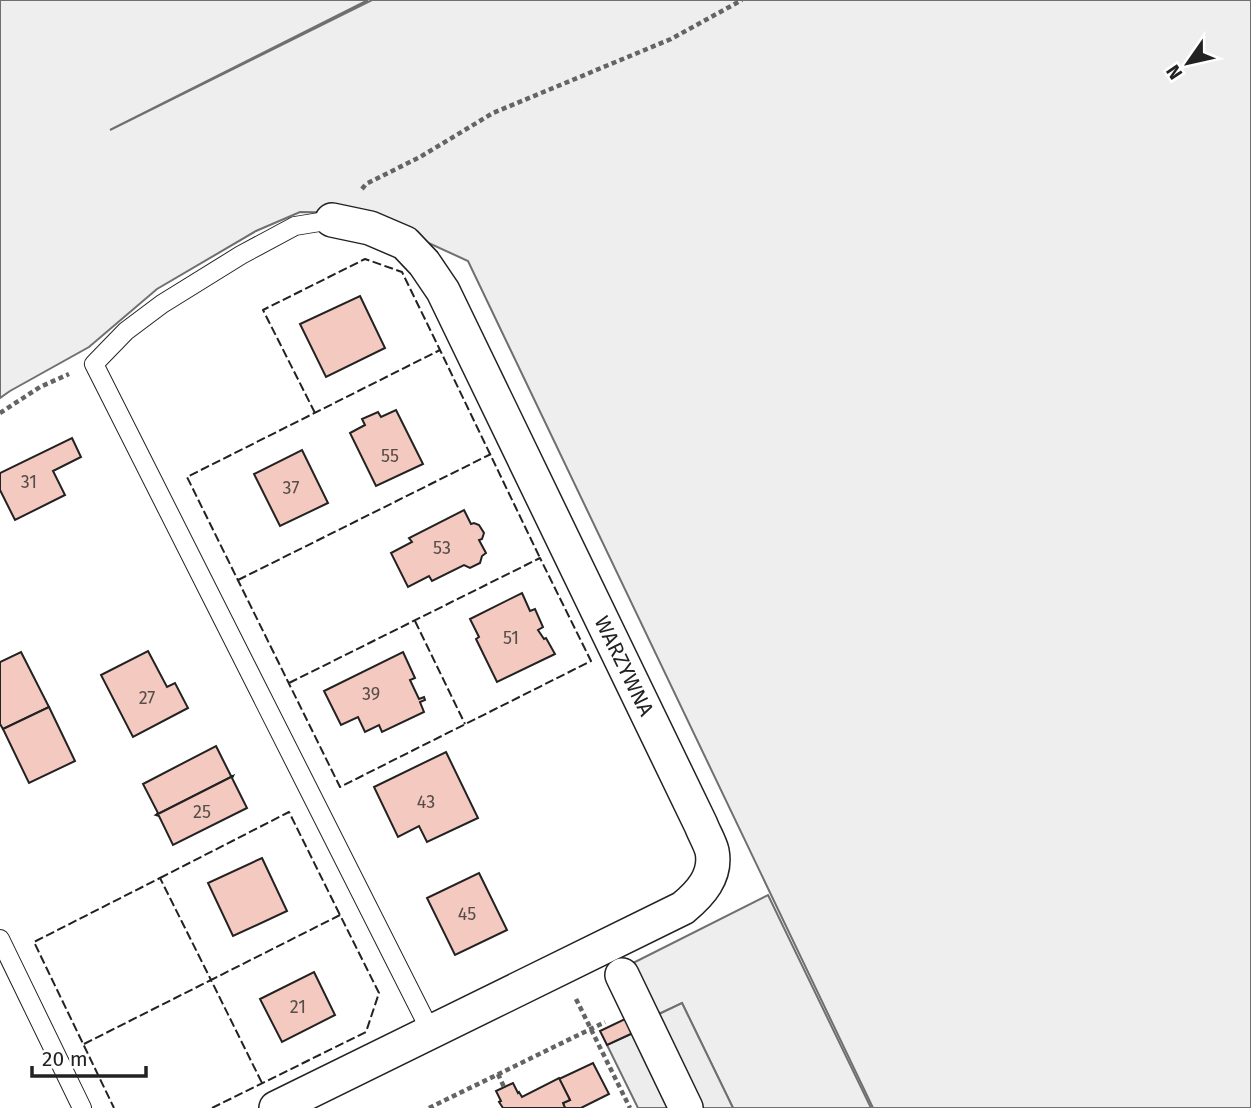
<svg xmlns="http://www.w3.org/2000/svg" width="1251" height="1108" font-family="'Fira Sans',sans-serif">
  <rect width="100%" height="100%" fill="#fff"/>
  <g fill="#eee" stroke="#6f6f6f" stroke-width="2">
    <polygon points="0,0 368,0 110,130 372,0 1251,0 1251,1108 873,1108 468,261 363,213 300,212 256,231 157,289 89,347 10,391 0,398"/>
    <polygon points="768,895 871,1108 733,1108 682,1003 661,1013 655,1012 631,964"/>
  </g>
  <g fill="#ededed" stroke="#6f6f6f" stroke-width="2">
    <polygon points="682,1003 733,1108 702,1108 657,1015"/>
    <polygon points="633,1033 669,1108 638,1108 607,1045"/>
  </g>
  <g fill="#f3c9c0" stroke="#222" stroke-width="2">
    <polygon points="360,296 385,348 326,377 300,324"/>
    <polygon points="396,410 423,464 376,486 350,433 365,425 362,419 378,412 381,417"/>
    <polygon points="72,438 81,457 53,471 65,495 15,520 0,490 0,473"/>
    <polygon points="302,450 328,503 280,526 254,474"/>
    <polygon points="464,510 471,524 474,523 479,525 484,533 482,539 479,540 486,553 482,556 480,563 470,568 464,565 432,581 429,576 408,587 391,553 412,542 409,538"/>
    <polygon points="522,593 530,611 535,609 543,627 538,630 544,639 546,638 555,654 497,682 476,639 479,637 470,619"/>
    <polygon points="148,651 167,687 175,683 188,708 133,737 101,675"/>
    <polygon points="21,652 49,707 3,729 0,724 0,662"/>
    <polygon points="403,652 415,678 410,680 419,699 424,697 425,700 420,702 424,712 382,732 379,725 365,732 358,717 341,725 324,691"/>
    <polygon points="49,707 75,761 29,783 3,729"/>
    <polygon points="216,746 231,776 233,776 156,815 158,813 143,784"/>
    <polygon points="446,752 478,818 427,842 419,826 398,837 374,787"/>
    <polygon points="233,776 232,778 247,808 173,845 159,816 156,815"/>
    <polygon points="262,858 287,911 233,936 208,883"/>
    <polygon points="479,873 507,930 455,955 427,898"/>
    <polygon points="314,972 335,1015 282,1042 260,999"/>
    <polygon points="625,1019 633,1033 607,1045 600,1031"/>
    <polygon points="593,1063 609,1094 581,1108 565,1108 563,1103 570,1100 559,1079"/>
    <polygon points="559,1078 570,1100 563,1103 565,1108 503,1108 499,1102 501,1101 496,1091 513,1083 518,1093 519,1092 522,1097"/>
  </g>
  <g fill="none" stroke-linecap="round" stroke-linejoin="round">
    <g stroke="#222" stroke-width="20">
      <g id="lane">
        <polyline points="332,220 295,226 241,255 162,304 126,331 94,364 431,1032"/>
        <polyline points="0,939 82,1108"/>
      </g>
    </g>
    <g stroke="#222" stroke-width="36">
      <g id="street">
        <polyline points="622,975 686,1108"/>
        <path d="M276 1108 683 908C700 894 717 876 712 851 710 843 704 833 701 825L443 291 424 263 405 243 370 228 332 220"/>
      </g>
    </g>
    <g stroke="#646464" stroke-width="4.5" stroke-dasharray="5 3.5" stroke-linecap="butt">
      <polyline points="362,189 366,184 420,157 493,113 671,39 742,0"/>
      <polyline points="0,413 40,387 69,374"/>
      <polyline points="576,999 630,1108"/>
      <polyline points="498,1074 504,1087"/>
      <polyline points="429,1108 605,1022"/>
    </g>
    <use href="#lane" stroke="#fff" stroke-width="18"/>
    <use href="#street" stroke="#fff" stroke-width="33"/>
    <g stroke="#222" stroke-width="2" stroke-dasharray="9 3.5" stroke-linecap="butt">
      <polyline points="315,413 263,310 365,259 402,272 440,350"/>
      <polyline points="238,580 491,454"/>
      <polyline points="415,621 465,724"/>
      <polyline points="289,683 540,558 591,661 340,787 187,477 440,350 540,558"/>
      <polyline points="160,878 289,812 340,915"/>
      <polyline points="84,1044 211,980 160,878 34,942 114,1108"/>
      <polyline points="212,1108 366,1032 379,993 340,915 211,980 262,1083"/>
    </g>
  </g>
  <g text-anchor="middle" dominant-baseline="central" stroke-width="5" stroke-linejoin="round" paint-order="stroke">
    <g font-size="18" fill="#564c4a">
      <text x="390" y="456">55</text>
      <text x="29" y="482">31</text>
      <text x="291" y="488">37</text>
      <text x="442" y="548">53</text>
      <text x="511" y="638">51</text>
      <text x="371" y="694">39</text>
      <text x="147" y="698">27</text>
      <text x="426" y="802">43</text>
      <text x="202" y="812">25</text>
      <text x="467" y="914">45</text>
      <text x="298" y="1007">21</text>
    </g>
    <g font-size="21" fill="#222" stroke="#fff">
      <text transform="translate(624 666) rotate(64)">WARZYWNA</text>
    </g>
  </g>
  <g transform="translate(1188 63) rotate(236)" stroke="#ffffff" stroke-width="5" paint-order="stroke">
  <path d="M0-5L12 26L0 18L-12 26Z" fill="#222222"/>
  <text y="-10" font-size="19" font-weight="bold" text-anchor="middle" fill="#222222">N</text>
  </g>
  <path d="M32 1066v10h114v-10" fill="none" stroke="#222222" stroke-width="3.5"/>
  <text x="42" y="1066" font-size="21" fill="#222222" stroke="#ffffff" stroke-width="5" paint-order="stroke">20 m</text>
</svg>
